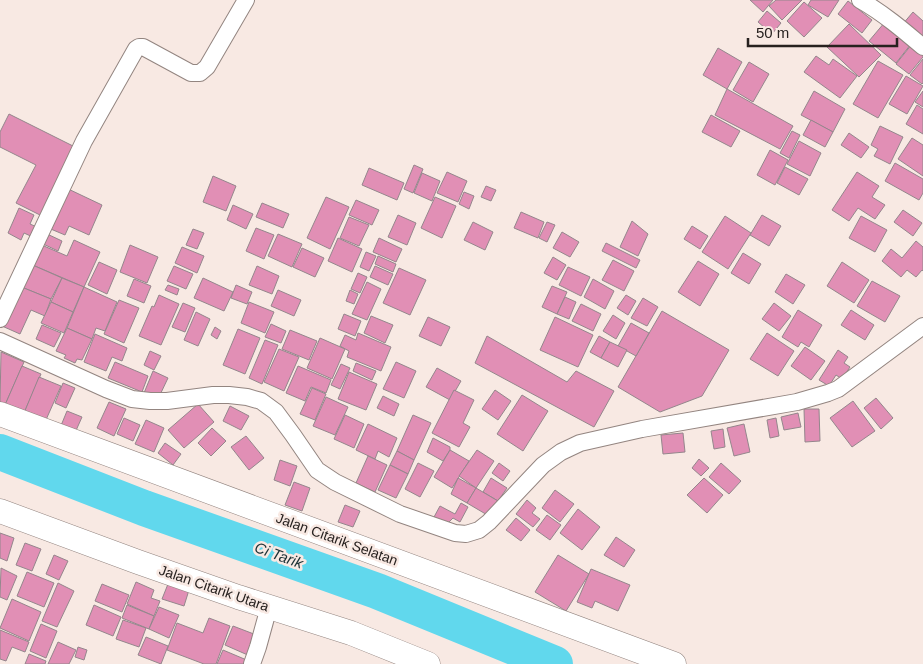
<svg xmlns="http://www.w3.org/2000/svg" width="923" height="664" font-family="Arial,sans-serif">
  <rect width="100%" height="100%" fill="#f8e9e3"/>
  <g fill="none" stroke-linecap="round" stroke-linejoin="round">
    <polyline stroke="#61d8ed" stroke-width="36" points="0,452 144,508 377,591 555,664"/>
  </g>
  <g fill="#e18fb5" stroke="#94868c">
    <polygon points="750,0 773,0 763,12"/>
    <polygon points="776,0 802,0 782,20 769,6"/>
    <polygon points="811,0 839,0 828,17 808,5"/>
    <polygon points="848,1 872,20 862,33 838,14"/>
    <polygon points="804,2 822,18 804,37 787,21"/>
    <polygon points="767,11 781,23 772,34 758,22"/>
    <polygon points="913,12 923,21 923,36 920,40 902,25"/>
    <polygon points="885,22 911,44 896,63 869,41"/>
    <polygon points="849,24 881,55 859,77 827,47"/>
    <polygon points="912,44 923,53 923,57 909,74 896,64"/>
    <polygon points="718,48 742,62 727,89 703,75"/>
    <polygon points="816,56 829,65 833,59 857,76 840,98 804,72"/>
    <polygon points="923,59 923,83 922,84 910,75"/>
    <polygon points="878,61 903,75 878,118 853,104"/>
    <polygon points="749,62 769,74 753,102 733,90"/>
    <polygon points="906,76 923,86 907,114 889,104"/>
    <polygon points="727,89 793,126 780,149 715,115"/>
    <polygon points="814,91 845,109 833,132 801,115"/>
    <polygon points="923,91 923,107 915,102"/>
    <polygon points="917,105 923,109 923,134 906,124"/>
    <polygon points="9,114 77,148 42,216 16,203 36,165 0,147 0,132"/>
    <polygon points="711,115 740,131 731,147 702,132"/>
    <polygon points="811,120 833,132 825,147 803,135"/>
    <polygon points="880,126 903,137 890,164 874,156 878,149 871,145"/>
    <polygon points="792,131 800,135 789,158 780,153"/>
    <polygon points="849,133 869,147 861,158 841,145"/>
    <polygon points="912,138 923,145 923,176 898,159"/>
    <polygon points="799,141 821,153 810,176 787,164"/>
    <polygon points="770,150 788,160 775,185 757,175"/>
    <polygon points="895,163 923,179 923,193 919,200 885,181"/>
    <polygon points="414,165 423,169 413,193 404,189"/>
    <polygon points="785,167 808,179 799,195 777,183"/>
    <polygon points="369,168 404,183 397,200 362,185"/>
    <polygon points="447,172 467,181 458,202 437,193"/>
    <polygon points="857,172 879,186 872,197 885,205 875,219 858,208 849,221 832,210"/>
    <polygon points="422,173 440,181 432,201 414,193"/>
    <polygon points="213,176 236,186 226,211 203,202"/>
    <polygon points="486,186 496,190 491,201 481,197"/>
    <polygon points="64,187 102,205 89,235 69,226 65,235 46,227"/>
    <polygon points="464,192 474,196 469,209 459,204"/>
    <polygon points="326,197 349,207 330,249 307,238"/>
    <polygon points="435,197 456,206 442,238 421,228"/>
    <polygon points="356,200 379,210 372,225 349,215"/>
    <polygon points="262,203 289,214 283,228 256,217"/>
    <polygon points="233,205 253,214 246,229 227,220"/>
    <polygon points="19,208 34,215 30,224 39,228 35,238 24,233 21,240 8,233"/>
    <polygon points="903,210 922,223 913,236 894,222"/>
    <polygon points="521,212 544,222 538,238 514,228"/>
    <polygon points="398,215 416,223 407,245 388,237"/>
    <polygon points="762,215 781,226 769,246 750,235"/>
    <polygon points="725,216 751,233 728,269 702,252"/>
    <polygon points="861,216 887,230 875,252 849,238"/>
    <polygon points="349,217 369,225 359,246 340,238"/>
    <polygon points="632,221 648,234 638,256 620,247"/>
    <polygon points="473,222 493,232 485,250 464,240"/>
    <polygon points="547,222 555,225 547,242 539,238"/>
    <polygon points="692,226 708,236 700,249 684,239"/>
    <polygon points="256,228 274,235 264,259 246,251"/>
    <polygon points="193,229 204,233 197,249 186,245"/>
    <polygon points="562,232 579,242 570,257 553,248"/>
    <polygon points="45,233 62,241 58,251 41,243"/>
    <polygon points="278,234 302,244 292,267 268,256"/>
    <polygon points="338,238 362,249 352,272 328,261"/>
    <polygon points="379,238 402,249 396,262 373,252"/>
    <polygon points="74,240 100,252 84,287 28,263 37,243 67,256"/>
    <polygon points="916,241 923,247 923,271 922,270 916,277 907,270 901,277 882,261 891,249 902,258"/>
    <polygon points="606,243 640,260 636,268 602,251"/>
    <polygon points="130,245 158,257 147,283 120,272"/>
    <polygon points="182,247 204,256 197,273 175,263"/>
    <polygon points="302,248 324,258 315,277 293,267"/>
    <polygon points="366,252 376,256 369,271 360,267"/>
    <polygon points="743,253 761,264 749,284 731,273"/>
    <polygon points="378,256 396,264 393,272 375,264"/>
    <polygon points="553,257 566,265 557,280 544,273"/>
    <polygon points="613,260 634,271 624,291 602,280"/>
    <polygon points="698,261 719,274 700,306 678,292"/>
    <polygon points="99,262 117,270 107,294 88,285"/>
    <polygon points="842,262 869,280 854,303 827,286"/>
    <polygon points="28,263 62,278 51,299 19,286"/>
    <polygon points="174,266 193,274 186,289 167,281"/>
    <polygon points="257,266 279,276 272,294 249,285"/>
    <polygon points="375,266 393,274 388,285 370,277"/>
    <polygon points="568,267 590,277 581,296 559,285"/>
    <polygon points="399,268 426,280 410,315 383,303"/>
    <polygon points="358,273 367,277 360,293 351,289"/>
    <polygon points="786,274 805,285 793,304 775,292"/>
    <polygon points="62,278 84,287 73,312 51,302"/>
    <polygon points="203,278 233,292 224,311 194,298"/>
    <polygon points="134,279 151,286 144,303 127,296"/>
    <polygon points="593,279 614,291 605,309 584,297"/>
    <polygon points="872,281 900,296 885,322 857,306"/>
    <polygon points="367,282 381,289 367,320 352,314"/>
    <polygon points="168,285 179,289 177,295 165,290"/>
    <polygon points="236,285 252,292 247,304 231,298"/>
    <polygon points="19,286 51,299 45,316 31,310 20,334 2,326"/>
    <polygon points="552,286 567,292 557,314 542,307"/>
    <polygon points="84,287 117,302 105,331 96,328 92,339 67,328"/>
    <polygon points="278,290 301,300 294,316 271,306"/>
    <polygon points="350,290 358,294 354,304 346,301"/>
    <polygon points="159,295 179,304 161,345 139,336 152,306 154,307"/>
    <polygon points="626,295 636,301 628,315 617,308"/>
    <polygon points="565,297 576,302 569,319 557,314"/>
    <polygon points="643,298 658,307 647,326 631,318"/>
    <polygon points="119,300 139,308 124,343 104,334"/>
    <polygon points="51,302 73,312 64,333 41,323"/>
    <polygon points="249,302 274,312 265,333 241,323"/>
    <polygon points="183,303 195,308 185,332 172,327"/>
    <polygon points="774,303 791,316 779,331 762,319"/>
    <polygon points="581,304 601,314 593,331 572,321"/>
    <polygon points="798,310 822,325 809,347 801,342 798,347 782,337"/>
    <polygon points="851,310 874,325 865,340 841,325"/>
    <polygon points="662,311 729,350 702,396 660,412 618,387"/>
    <polygon points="196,312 210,319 198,346 184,340"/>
    <polygon points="344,314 361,321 355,336 338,329"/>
    <polygon points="613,315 625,323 616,339 603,331"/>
    <polygon points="371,316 393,325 385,343 364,333"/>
    <polygon points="428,317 450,327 441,346 419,336"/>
    <polygon points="555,317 593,335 578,367 540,350"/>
    <polygon points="631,323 649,333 636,356 618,346"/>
    <polygon points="271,324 286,331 281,343 265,337"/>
    <polygon points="42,325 61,333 54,347 36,339"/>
    <polygon points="215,327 221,331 217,339 211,335"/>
    <polygon points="67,328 92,339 82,360 77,359 75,363 64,358 66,355 56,351"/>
    <polygon points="238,329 260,338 245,374 223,365"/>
    <polygon points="290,330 317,341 309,360 282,349"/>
    <polygon points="358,333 391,347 381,371 347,357 349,351 340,346 345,335 356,340"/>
    <polygon points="767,333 794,351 778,376 750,359"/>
    <polygon points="95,334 127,348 122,361 112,357 106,371 84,362"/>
    <polygon points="487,336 567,382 576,371 614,391 594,427 475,363"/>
    <polygon points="599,336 610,342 601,358 590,352"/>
    <polygon points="320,338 345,349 332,379 307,368"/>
    <polygon points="265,340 278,345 262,384 249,378"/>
    <polygon points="610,342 627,350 618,367 601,358"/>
    <polygon points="805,347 825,361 811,380 791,366"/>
    <polygon points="279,349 299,357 284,391 264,382"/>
    <polygon points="838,350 848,357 844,363 850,367 842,379 836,375 829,386 819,380"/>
    <polygon points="150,351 161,356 154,370 144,365"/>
    <polygon points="1,352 24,362 5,405 0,402"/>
    <polygon points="115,362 148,376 142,392 108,378"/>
    <polygon points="396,362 416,371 404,398 383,389"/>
    <polygon points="356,363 376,371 372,380 353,371"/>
    <polygon points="341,364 350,368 340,389 331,385"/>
    <polygon points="22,366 41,374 24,413 5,405"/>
    <polygon points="298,366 331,380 326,393 311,387 305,401 286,393"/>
    <polygon points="437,368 461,381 450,400 426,387"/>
    <polygon points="153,371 168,378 158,399 144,393"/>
    <polygon points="349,372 377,384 366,410 338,399"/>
    <polygon points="39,377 61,386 45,422 24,413"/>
    <polygon points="63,383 75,388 66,408 55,403"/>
    <polygon points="312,388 326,394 315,420 300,414"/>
    <polygon points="454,390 474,400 463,423 470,427 459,447 432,433"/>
    <polygon points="495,390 511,401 498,420 482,409"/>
    <polygon points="522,395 548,411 523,451 497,434"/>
    <polygon points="383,396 399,404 394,416 377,408"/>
    <polygon points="326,397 348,407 335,435 313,426"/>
    <polygon points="876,398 893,418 881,429 864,408"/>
    <polygon points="853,401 875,431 852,447 830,418"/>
    <polygon points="109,402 126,409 114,436 97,428"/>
    <polygon points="198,404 214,422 184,448 168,430"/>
    <polygon points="230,406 249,416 241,430 223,421"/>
    <polygon points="804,409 819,409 820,441 805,442"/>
    <polygon points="67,411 82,417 74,435 60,428"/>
    <polygon points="798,413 801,427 784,430 781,417"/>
    <polygon points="345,415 364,424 354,448 334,439"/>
    <polygon points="413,415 431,423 414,460 397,451"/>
    <polygon points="124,418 140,425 133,441 117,434"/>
    <polygon points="776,418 779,436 770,438 767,420"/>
    <polygon points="146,420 164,428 154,452 135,444"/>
    <polygon points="368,424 397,438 389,457 378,451 375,459 356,450"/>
    <polygon points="744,424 750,452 734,456 727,428"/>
    <polygon points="212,428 226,441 211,456 198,443"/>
    <polygon points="723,429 725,447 714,449 711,431"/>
    <polygon points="683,433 685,452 663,454 661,435"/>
    <polygon points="246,436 264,458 249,470 231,447"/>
    <polygon points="433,438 450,447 450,450 443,461 427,452"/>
    <polygon points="165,443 181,454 173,465 158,453"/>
    <polygon points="450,450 469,461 452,488 434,477"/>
    <polygon points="477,450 494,461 476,488 459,476"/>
    <polygon points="397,451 414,460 408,474 390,465"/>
    <polygon points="368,456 387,465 375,492 356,483"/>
    <polygon points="699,459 709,468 701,476 692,468"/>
    <polygon points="280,460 297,466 290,486 274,480"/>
    <polygon points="418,463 434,471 420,497 405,489"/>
    <polygon points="499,463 510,471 503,481 492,473"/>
    <polygon points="721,463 741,481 729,494 709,477"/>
    <polygon points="390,465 408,474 396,498 378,490"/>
    <polygon points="458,478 476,488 467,503 451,494"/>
    <polygon points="491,478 507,488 498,501 483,492"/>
    <polygon points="704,478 723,495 707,513 687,495"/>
    <polygon points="294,482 310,488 302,511 285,505"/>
    <polygon points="476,488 498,501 489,516 467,503"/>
    <polygon points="555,490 574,504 560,522 542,508"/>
    <polygon points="527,500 536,508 532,513 540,519 533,527 516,514"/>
    <polygon points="461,503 468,507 460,522 453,518 447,524 434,517 440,506 455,514"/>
    <polygon points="345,505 360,511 353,527 338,522"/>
    <polygon points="578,509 600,527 582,550 560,533"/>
    <polygon points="547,515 561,525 550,540 536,530"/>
    <polygon points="516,518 530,530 521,541 506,530"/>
    <polygon points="0,533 14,538 7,561 0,558"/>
    <polygon points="616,537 635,550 624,567 604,555"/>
    <polygon points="25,543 41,549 32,571 16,565"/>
    <polygon points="54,555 68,561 59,580 46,574"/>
    <polygon points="558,555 589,574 566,611 535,592"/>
    <polygon points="1,568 17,576 7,600 0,597"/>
    <polygon points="591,569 630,585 618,611 595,601 592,608 577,602"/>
    <polygon points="27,572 54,583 44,607 17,596"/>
    <polygon points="136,582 154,590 151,598 160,601 154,616 127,604"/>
    <polygon points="58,583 74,591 57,627 42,621"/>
    <polygon points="102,584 129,595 122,612 95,601"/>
    <polygon points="168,584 189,590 184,606 162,599"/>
    <polygon points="12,599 41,612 29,641 0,628"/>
    <polygon points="94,605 121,617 113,636 86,625"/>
    <polygon points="127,605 154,616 149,629 122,618"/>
    <polygon points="159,607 179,615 169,638 149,629"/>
    <polygon points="209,618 230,626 216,664 204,664 167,650 177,623 203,633"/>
    <polygon points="123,620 146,628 139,647 116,639"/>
    <polygon points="41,624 57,631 46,658 30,651"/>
    <polygon points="233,626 259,636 250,656 225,645"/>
    <polygon points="0,630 29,642 25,652 12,647 6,661 0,659"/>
    <polygon points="146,637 168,646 161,664 138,655"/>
    <polygon points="58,642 76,650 69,664 48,664"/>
    <polygon points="78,647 87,650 84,660 75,657"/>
    <polygon points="223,650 249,661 247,664 217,664"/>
    <polygon points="29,654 46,661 45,664 25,664"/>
  </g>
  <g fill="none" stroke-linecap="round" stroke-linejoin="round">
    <g stroke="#938580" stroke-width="18">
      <g id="street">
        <path d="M860 0C883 13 903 30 923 47"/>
        <polyline points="0,319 84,141 136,49 139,47 143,47 191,73 200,73 207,67 246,0"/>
        <polyline points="0,341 106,389 132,399 150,401 167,401 213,395 229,395 247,397 261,401 276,412 293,435 317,470 335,482 400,514 455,533 466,534 479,530 489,522 543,465 561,452 580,443 642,429 797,402 828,393 838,389 923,326"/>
        <polyline points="252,664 258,647 269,607"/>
      </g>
    </g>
    <g stroke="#938580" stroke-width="25">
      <g id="secondary">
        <polyline points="0,414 674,664"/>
        <polyline points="0,511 138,562 238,597 351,633 428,664"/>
      </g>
    </g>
    <use href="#street" stroke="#fff" stroke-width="16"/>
    <use href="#secondary" stroke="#fff" stroke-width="24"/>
  </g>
  <g text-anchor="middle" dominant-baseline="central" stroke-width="5" stroke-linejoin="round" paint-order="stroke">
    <g font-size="14" fill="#27211f" stroke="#f8e9e3">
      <text transform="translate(337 539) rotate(20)">Jalan Citarik Selatan</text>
      <text transform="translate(214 588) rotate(19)">Jalan Citarik Utara</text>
    </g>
    <g font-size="15" font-style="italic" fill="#1b3034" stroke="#f8e9e3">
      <text transform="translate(279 555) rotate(20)">Ci Tarik</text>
    </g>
  </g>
  <path d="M748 38v8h149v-8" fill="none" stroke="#27211f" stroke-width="2.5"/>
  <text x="756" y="38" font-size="15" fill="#27211f" stroke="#f8e9e3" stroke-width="4" paint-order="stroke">50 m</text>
</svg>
